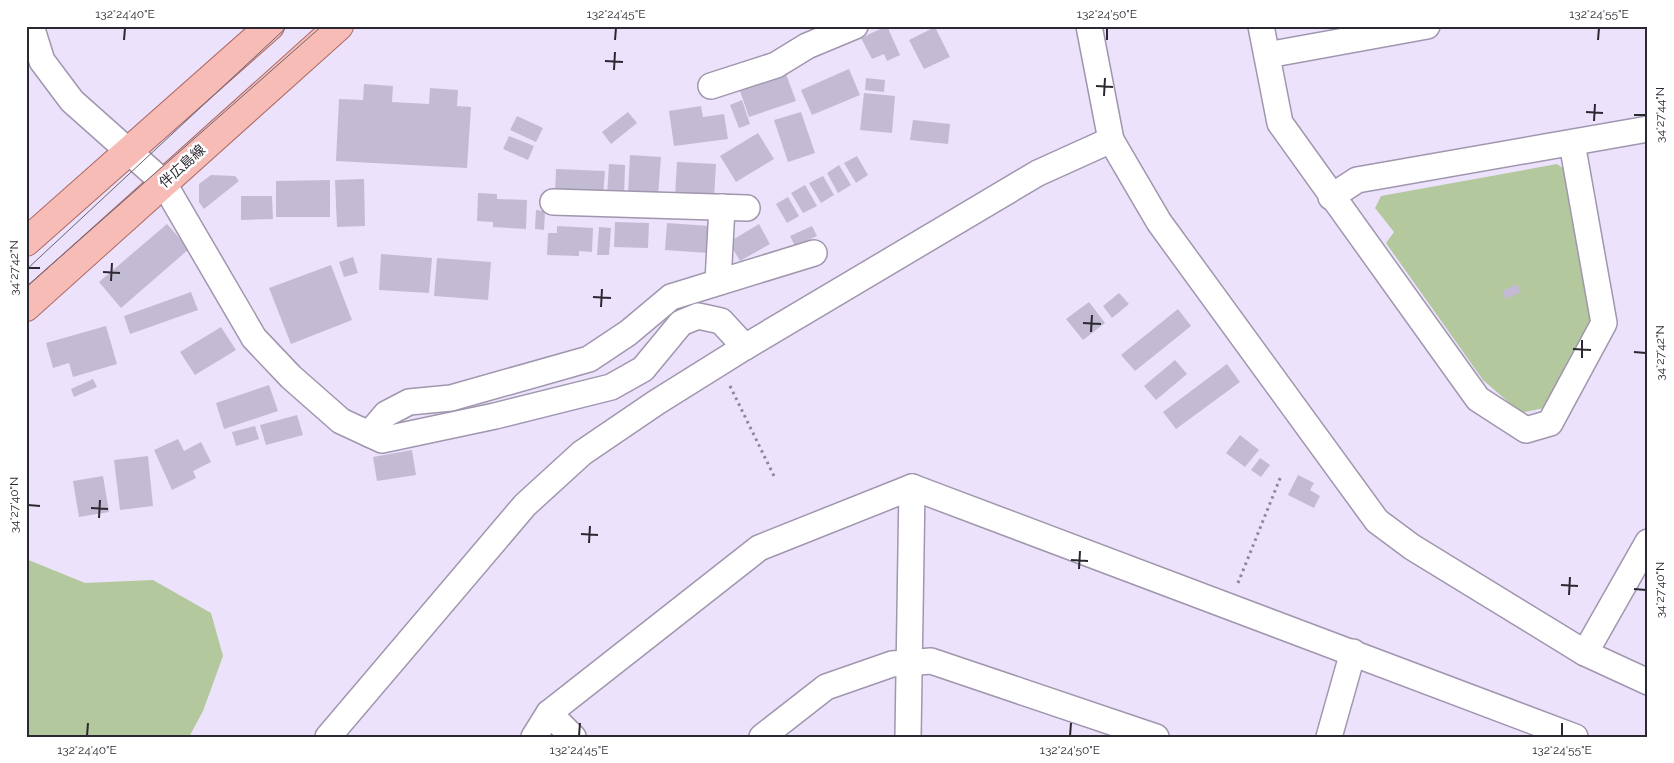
<svg xmlns="http://www.w3.org/2000/svg" width="1674" height="763" font-family="Raleway,'Noto Sans JP',sans-serif">
  <rect width="100%" height="100%" fill="#ece2fb"/>
  <g fill="#b3c89d">
    <polygon points="1557,164 1567,171 1590,320 1544,408 1521,413 1483,380 1386,243 1394,232 1375,208 1381,196"/>
    <polygon points="26,559 85,583 153,580 211,613 223,656 203,711 189,737 26,737"/>
  </g>
  <g fill="#c3bbd4">
    <polygon points="887,26 900,55 887,61 884,54 872,59 861,38"/>
    <polygon points="935,27 950,57 924,69 909,40"/>
    <polygon points="849,69 860,95 812,115 801,90"/>
    <polygon points="786,74 796,101 749,117 740,91"/>
    <polygon points="866,78 885,80 884,92 865,90"/>
    <polygon points="364,84 393,86 392,102 429,104 430,88 458,90 457,106 471,107 467,168 336,161 339,99 363,100"/>
    <polygon points="864,93 895,96 892,133 860,130"/>
    <polygon points="742,100 750,124 739,128 730,105"/>
    <polygon points="701,106 703,117 724,114 728,139 674,146 669,111"/>
    <polygon points="628,112 637,123 611,144 602,132"/>
    <polygon points="801,112 815,153 788,162 774,120"/>
    <polygon points="517,116 543,128 536,142 510,130"/>
    <polygon points="913,120 950,124 948,144 910,140"/>
    <polygon points="758,133 774,159 736,182 720,156"/>
    <polygon points="509,136 534,146 528,160 503,149"/>
    <polygon points="630,155 661,157 658,195 628,194"/>
    <polygon points="857,156 868,175 856,183 844,163"/>
    <polygon points="677,162 716,164 714,199 675,196"/>
    <polygon points="609,164 625,165 624,197 607,196"/>
    <polygon points="839,165 851,185 838,193 827,173"/>
    <polygon points="556,169 605,171 603,196 555,194"/>
    <polygon points="211,175 235,176 239,181 204,209 199,202 199,184"/>
    <polygon points="823,176 834,195 821,203 809,183"/>
    <polygon points="364,179 365,226 337,227 335,180"/>
    <polygon points="330,180 330,217 276,217 276,181"/>
    <polygon points="805,185 817,206 803,213 791,193"/>
    <polygon points="478,193 497,194 497,199 527,200 526,229 493,227 493,222 477,221"/>
    <polygon points="241,196 272,196 273,219 241,220"/>
    <polygon points="788,197 799,216 787,223 776,204"/>
    <polygon points="536,210 545,211 544,230 535,229"/>
    <polygon points="615,222 649,223 648,248 614,247"/>
    <polygon points="667,223 710,226 708,253 665,250"/>
    <polygon points="167,224 189,249 121,308 99,282"/>
    <polygon points="759,224 770,244 740,261 729,242"/>
    <polygon points="557,226 593,228 592,252 579,251 579,256 547,255 548,233 557,233"/>
    <polygon points="812,226 817,236 795,246 790,236"/>
    <polygon points="599,227 611,228 609,255 597,255"/>
    <polygon points="381,254 432,258 429,293 379,290"/>
    <polygon points="353,257 358,273 344,277 339,262"/>
    <polygon points="437,258 491,262 488,300 434,296"/>
    <polygon points="331,265 352,320 291,344 269,288"/>
    <polygon points="1517,284 1521,292 1506,299 1502,291"/>
    <polygon points="191,292 198,310 130,334 124,316"/>
    <polygon points="1119,293 1129,304 1112,318 1103,306"/>
    <polygon points="1089,302 1105,323 1083,340 1066,319"/>
    <polygon points="1178,309 1191,326 1135,371 1121,355"/>
    <polygon points="106,326 117,364 73,377 69,363 53,368 46,343"/>
    <polygon points="221,327 236,350 195,375 180,352"/>
    <polygon points="1175,360 1187,374 1156,400 1144,386"/>
    <polygon points="1227,364 1240,382 1176,429 1163,412"/>
    <polygon points="93,379 97,387 74,397 71,389"/>
    <polygon points="269,385 278,411 224,429 216,403"/>
    <polygon points="297,415 303,435 266,445 260,425"/>
    <polygon points="255,426 259,439 236,446 232,432"/>
    <polygon points="1240,435 1259,450 1245,467 1226,453"/>
    <polygon points="178,439 184,451 201,442 211,462 193,471 196,478 172,490 154,450"/>
    <polygon points="412,450 416,475 377,481 373,457"/>
    <polygon points="148,456 153,506 120,510 114,460"/>
    <polygon points="1260,458 1270,465 1261,477 1251,470"/>
    <polygon points="1298,475 1314,483 1310,490 1320,496 1314,508 1288,495"/>
    <polygon points="103,476 109,512 79,517 73,481"/>
  </g>
  <g fill="none" stroke-linecap="round" stroke-linejoin="round">
    <g stroke="#a096ae" stroke-width="28">
      <g id="minor">
        <polyline points="31,26 42,61 72,101 163,182 254,338 291,377 341,421 382,440 495,416 611,387 643,369 681,323 698,316 721,321 745,347"/>
        <polyline points="1089,26 1111,140 1159,222 1377,521 1412,547 1585,653 1648,682"/>
        <polyline points="1261,26 1280,123 1478,399 1526,430 1550,423 1604,323 1572,143"/>
        <polyline points="1267,55 1427,26"/>
        <polyline points="711,86 776,65 807,46 855,26"/>
        <polyline points="1331,197 1357,180 1648,129"/>
        <polyline points="553,202 747,208"/>
        <polyline points="718,282 722,207"/>
        <polyline points="369,434 386,414 409,402 451,398 589,359 628,333 671,297 814,253"/>
        <polyline points="1585,653 1648,542"/>
        <polyline points="549,713 573,737"/>
        <polyline points="328,737 525,505 582,453 657,402 745,347 1038,173 1111,140"/>
        <polyline points="534,737 549,713 759,548 912,487 1575,737"/>
        <polyline points="762,737 826,687 892,664 931,661 1156,737"/>
        <polyline points="908,737 912,487"/>
        <polyline points="1329,737 1353,652"/>
      </g>
    </g>
    <g stroke="#ad6b68" stroke-width="30">
      <g id="major">
        <polyline points="26,242 270,26"/>
        <polyline points="26,307 339,26"/>
      </g>
    </g>
    <g stroke="#8d8698" stroke-width="3" stroke-dasharray="2.5 4" stroke-linecap="butt">
      <polyline points="730,386 774,476"/>
      <polyline points="1238,583 1281,476"/>
    </g>
    <use href="#minor" stroke="#fff" stroke-width="25"/>
    <use href="#major" stroke="#f8bcb6" stroke-width="28"/>
    <g stroke="#696372" stroke-width="1">
      <polyline points="26,270 288,26"/>
      <polyline points="26,287 322,26"/>
    </g>
  </g>
  <path fill="none" stroke="#2c2832" stroke-width="2" d="M124 40 125 28M615 40 616 28M1107 40V28M1598 40 1599 28M605 61 623 62M614 70 615 52M1096 86 1113 87M1104 96 1105 78M1586 112 1603 113M1634 115H1646M1594 121 1595 104M28 268H40M103 272 120 273M111 281 112 263M593 297 611 298M601 307 602 289M1083 323 1101 324M1091 332 1092 315M1573 349 1591 350M1634 352 1646 353M1582 358V340M28 505 40 506M91 508 108 509M99 518 100 500M581 534 598 535M589 543 590 526M1071 560 1088 561M1079 569 1080 551M1561 585 1578 586M1634 589 1646 590M1569 595 1570 577M87 736 88 723M579 736 580 723M1070 736 1071 723M1562 736V723"/>
  <g text-anchor="middle" dominant-baseline="central" stroke-width="5" stroke-linejoin="round" paint-order="stroke">
    <g font-size="14" fill="#2c2832" stroke="#fff">
      <text transform="translate(182 166) rotate(-42)">伴広島線</text>
    </g>
  </g>
  <rect width="1674" height="763" fill="none" stroke="#ffffff" stroke-width="55"/>
  <rect x="28" y="28" width="1618" height="708" fill="none" stroke="#2c2832" stroke-width="2"/>
  <g font-size="12" text-anchor="middle" fill="#2c2832">
    <text x="125" y="18">132°24'40"E</text>
    <text x="616" y="18">132°24'45"E</text>
    <text x="1107" y="18">132°24'50"E</text>
    <text x="1599" y="18">132°24'55"E</text>
    <text transform="translate(1660 115) rotate(-90)" y="4">34°27'44"N</text>
    <text transform="translate(14 268) rotate(-90)" y="4">34°27'42"N</text>
    <text transform="translate(1660 353) rotate(-90)" y="4">34°27'42"N</text>
    <text transform="translate(14 505) rotate(-90)" y="4">34°27'40"N</text>
    <text transform="translate(1660 590) rotate(-90)" y="4">34°27'40"N</text>
    <text x="87" y="754">132°24'40"E</text>
    <text x="579" y="754">132°24'45"E</text>
    <text x="1070" y="754">132°24'50"E</text>
    <text x="1562" y="754">132°24'55"E</text>
  </g>
</svg>
